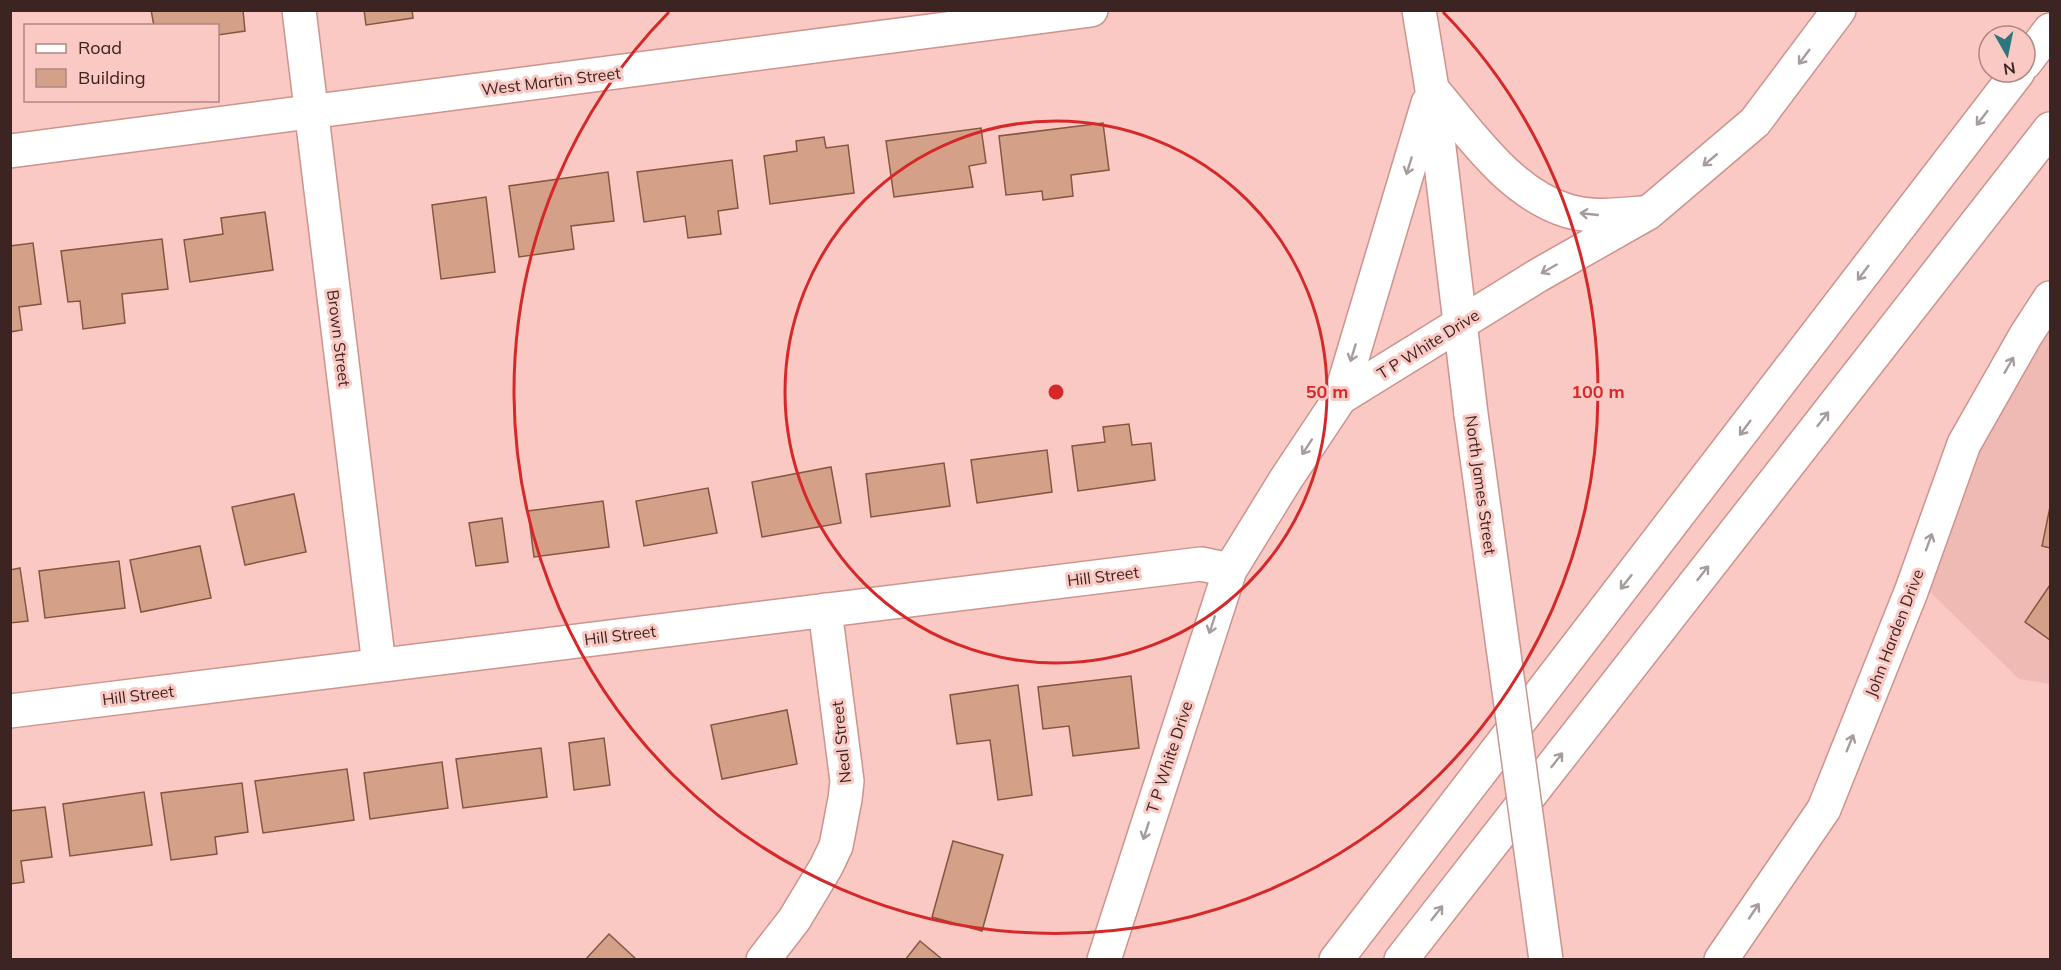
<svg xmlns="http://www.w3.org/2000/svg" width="2061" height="970" font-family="Mulish,sans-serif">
  <rect width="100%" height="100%" fill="#fbc9c3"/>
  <polygon fill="#f0bab4" points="2050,318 2050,684 2019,679 1929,591 1975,451"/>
  <g fill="#d5a088" stroke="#855640" stroke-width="1.5">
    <polygon points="151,10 243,10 245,31 218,35 218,26 154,26"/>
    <polygon points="364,10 412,10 413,18 366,25"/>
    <polygon points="1103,123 1109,170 1071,175 1073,196 1043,200 1042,191 1006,195 999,136"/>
    <polygon points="981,128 986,163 969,166 973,187 894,197 886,141"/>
    <polygon points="824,137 826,148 848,145 854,193 770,204 764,156 797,151 796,141"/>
    <polygon points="732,160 738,208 718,211 721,234 688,238 685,216 644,222 637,172"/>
    <polygon points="608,172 614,221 571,226 574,249 519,257 509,186"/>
    <polygon points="486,197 495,272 441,279 432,205"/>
    <polygon points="265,212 273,270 190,282 184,240 223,234 221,218"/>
    <polygon points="162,239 168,289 122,294 125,323 83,329 80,301 68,302 61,251"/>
    <polygon points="33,243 41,304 19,307 22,330 10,332 10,246"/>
    <polygon points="1129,424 1132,445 1151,443 1155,480 1078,491 1072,446 1105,442 1103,427"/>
    <polygon points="1047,450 1052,492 977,503 971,460"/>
    <polygon points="944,463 950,506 871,517 866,474"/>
    <polygon points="831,467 841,523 762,537 752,482"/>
    <polygon points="708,488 717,533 644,546 636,501"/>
    <polygon points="294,494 306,552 245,565 232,507"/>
    <polygon points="603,501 609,547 534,557 528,511"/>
    <polygon points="2050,507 2050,548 2042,546"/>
    <polygon points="502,518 508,562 476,566 469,523"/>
    <polygon points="200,546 211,598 141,612 130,560"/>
    <polygon points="119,561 125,608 45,618 39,571"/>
    <polygon points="20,568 28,621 10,623 10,570"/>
    <polygon points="2050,585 2050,640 2025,622"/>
    <polygon points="1131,676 1139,748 1073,756 1069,726 1043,729 1038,687"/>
    <polygon points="1018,685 1032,795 998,800 990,740 957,744 950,695"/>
    <polygon points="787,710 797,764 722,779 711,725"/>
    <polygon points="604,738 610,785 574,790 569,743"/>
    <polygon points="541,748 547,797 463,808 456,759"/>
    <polygon points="442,762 448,808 370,819 364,773"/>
    <polygon points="347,769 354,820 263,833 255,781"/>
    <polygon points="242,783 248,832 215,837 217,854 171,860 161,793"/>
    <polygon points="144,792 152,845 70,856 63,804"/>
    <polygon points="45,807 52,857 21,861 24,882 10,884 10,811"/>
    <polygon points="953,841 1003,855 982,931 932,917"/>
    <polygon points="609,934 637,960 585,960"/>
    <polygon points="920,941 943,960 905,960"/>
  </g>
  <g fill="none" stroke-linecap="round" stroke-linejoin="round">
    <g stroke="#cd938c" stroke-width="36">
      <g id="street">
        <polyline points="299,10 379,665"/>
        <polyline points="10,151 1091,10"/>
        <polyline points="10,711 1201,564 1230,570"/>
        <polyline points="763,960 794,920 826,867 836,846 845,799 847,781 825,610"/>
      </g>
    </g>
    <g stroke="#cd938c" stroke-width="36">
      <g id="secondary">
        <polyline points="1419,10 1432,89 1471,414"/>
        <path d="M1432 89C1470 133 1509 193 1568 211 1592 218 1617 215 1642 213"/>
        <polyline points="1340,398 1428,103"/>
        <polyline points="1104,960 1230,570 1286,479 1340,398 1537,276 1648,213 1755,122 1839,10"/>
        <polyline points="1721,960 1824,809 1911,592 1964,444 2026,335 2050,298"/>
      </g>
    </g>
    <g stroke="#cd938c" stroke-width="36">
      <g id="highway">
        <polyline points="2025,63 2050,30"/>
        <polyline points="1336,960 2018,72"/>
        <polyline points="1401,960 2050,129"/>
      </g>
    </g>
    <use href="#street" stroke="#fff" stroke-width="33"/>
    <use href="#secondary" stroke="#fff" stroke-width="33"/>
    <use href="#highway" stroke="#fff" stroke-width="33"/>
    <g stroke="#cd938c" stroke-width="36" stroke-linecap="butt">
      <polyline id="secondary-bridge" points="1471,414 1546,960"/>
    </g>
    <use href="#secondary-bridge" stroke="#fff" stroke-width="33"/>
  </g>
  <defs><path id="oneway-shaft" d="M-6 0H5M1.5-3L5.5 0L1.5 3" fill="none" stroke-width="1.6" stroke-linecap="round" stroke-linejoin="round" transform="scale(1.5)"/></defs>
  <g stroke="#a79c9c">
    <use href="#oneway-shaft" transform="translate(1804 57) rotate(127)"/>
    <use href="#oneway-shaft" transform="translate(1982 118) rotate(128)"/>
    <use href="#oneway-shaft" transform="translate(1710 160) rotate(140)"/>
    <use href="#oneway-shaft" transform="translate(1409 166) rotate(107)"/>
    <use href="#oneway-shaft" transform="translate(1589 214) rotate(-174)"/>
    <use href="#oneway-shaft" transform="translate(1549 269) rotate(150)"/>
    <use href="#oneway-shaft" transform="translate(1863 273) rotate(127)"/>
    <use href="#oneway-shaft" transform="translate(1353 353) rotate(107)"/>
    <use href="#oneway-shaft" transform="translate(2009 365) rotate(-60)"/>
    <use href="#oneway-shaft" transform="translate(1823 419) rotate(-52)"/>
    <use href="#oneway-shaft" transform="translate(1745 428) rotate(127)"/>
    <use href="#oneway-shaft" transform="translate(1307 447) rotate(123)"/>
    <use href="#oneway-shaft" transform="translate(1929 542) rotate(-70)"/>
    <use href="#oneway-shaft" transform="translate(1703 573) rotate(-52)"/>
    <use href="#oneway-shaft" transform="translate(1626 582) rotate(128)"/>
    <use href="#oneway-shaft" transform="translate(1212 625) rotate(108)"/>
    <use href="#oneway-shaft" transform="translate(1850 743) rotate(-68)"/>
    <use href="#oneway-shaft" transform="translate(1557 760) rotate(-52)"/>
    <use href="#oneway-shaft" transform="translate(1146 831) rotate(108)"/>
    <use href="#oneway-shaft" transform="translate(1754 911) rotate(-56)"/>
    <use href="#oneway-shaft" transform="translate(1437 913) rotate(-52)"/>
  </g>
  <g fill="none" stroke="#d62828" stroke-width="3">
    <circle cx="1056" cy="392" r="271"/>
    <path d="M1443 12A542 542 0 1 1 669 12"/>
  </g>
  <g text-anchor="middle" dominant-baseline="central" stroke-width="6" stroke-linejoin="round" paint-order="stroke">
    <g font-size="16" fill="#3b2422" stroke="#fbc9c3">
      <text transform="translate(551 81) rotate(-7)">West Martin Street</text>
      <text transform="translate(339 338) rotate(83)">Brown Street</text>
      <text transform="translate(1428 344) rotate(-32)">T P White Drive</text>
      <text transform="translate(1481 485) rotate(82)">North James Street</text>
      <text transform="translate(1103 576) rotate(-7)">Hill Street</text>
      <text transform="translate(1894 633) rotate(-69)">John Harden Drive</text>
      <text transform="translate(620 635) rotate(-7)">Hill Street</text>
      <text transform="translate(138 695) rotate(-7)">Hill Street</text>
      <text transform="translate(841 742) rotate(-96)">Neal Street</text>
      <text transform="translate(1169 757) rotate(-72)">T P White Drive</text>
    </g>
  </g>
  <circle cx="1056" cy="392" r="9" fill="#d62828" stroke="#fbc9c3" stroke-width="3"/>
  <g font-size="18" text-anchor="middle" font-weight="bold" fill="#d62828" stroke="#fbc9c3" stroke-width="6" stroke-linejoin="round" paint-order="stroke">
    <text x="1327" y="398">50 m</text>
    <text x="1598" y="398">100 m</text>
  </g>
  <rect width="2061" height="970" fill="none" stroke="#3b2422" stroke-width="24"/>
  <rect x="24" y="24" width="195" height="78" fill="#fbc9c3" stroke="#ae8783" stroke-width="1.5"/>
  <rect x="36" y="44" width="30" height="9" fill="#ffffff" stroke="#ae8783" stroke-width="1.5"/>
  <text x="78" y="54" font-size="18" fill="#3b2422">Road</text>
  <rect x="36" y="69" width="30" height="18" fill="#d5a088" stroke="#ae8783" stroke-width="1.5"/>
  <text x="78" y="84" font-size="18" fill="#3b2422">Building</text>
  <g transform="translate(2007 54) rotate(171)"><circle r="28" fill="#fbc9c3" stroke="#ae8783" stroke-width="1.5"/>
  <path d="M0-4.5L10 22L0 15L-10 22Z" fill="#2e767f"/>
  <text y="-9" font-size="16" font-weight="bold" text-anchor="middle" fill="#3b2422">N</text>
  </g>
</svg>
